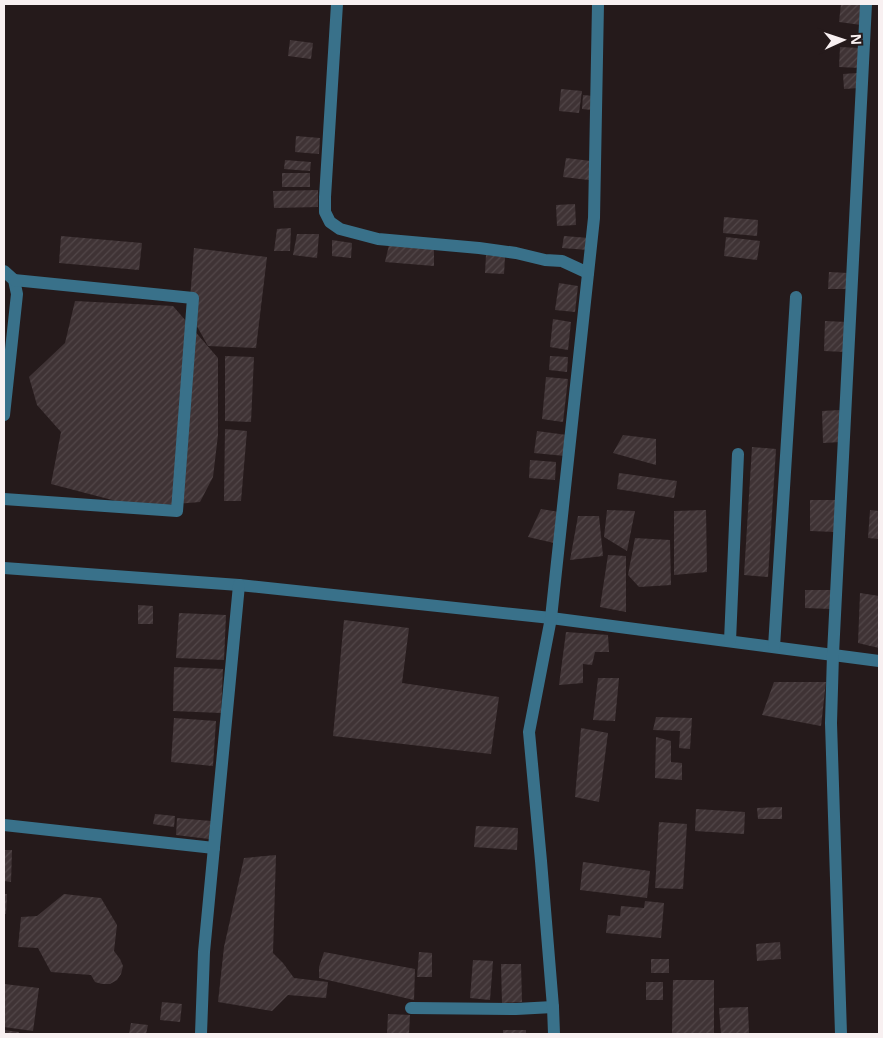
<svg xmlns="http://www.w3.org/2000/svg" width="883" height="1038" font-family="'Open Sans',sans-serif">
  <defs>
    <pattern id="building-hatch" width="6" height="6" patternUnits="userSpaceOnUse" patternTransform="scale(1.25)"><rect width="6" height="6" fill="#3f3335"/><path d="M-1 1l2-2M0 6l6-6M5 7l2-2" fill="none" stroke="#524749"/></pattern>
  </defs>
  <rect width="100%" height="100%" fill="#251a1b"/>
  <g fill="url(#building-hatch)">
    <polygon points="841,4 863,4 861,25 839,22"/>
    <polygon points="290,40 313,43 311,59 288,56"/>
    <polygon points="840,47 860,48 860,68 839,67"/>
    <polygon points="857,73 859,88 844,89 843,74"/>
    <polygon points="561,89 582,91 579,113 559,111"/>
    <polygon points="583,95 593,96 592,110 582,109"/>
    <polygon points="296,136 320,138 319,154 295,152"/>
    <polygon points="566,158 591,161 589,180 563,177"/>
    <polygon points="285,160 311,162 310,171 284,169"/>
    <rect x="282" y="173" width="28" height="14"/>
    <polygon points="318,190 318,207 274,208 273,191"/>
    <polygon points="575,204 576,225 557,226 556,205"/>
    <polygon points="724,217 758,220 757,236 723,233"/>
    <polygon points="291,228 290,251 274,251 277,229"/>
    <polygon points="297,234 319,234 317,258 293,255"/>
    <polygon points="61,236 142,243 139,270 59,263"/>
    <polygon points="564,236 589,238 588,250 562,248"/>
    <polygon points="726,237 760,241 757,260 724,256"/>
    <polygon points="332,240 352,243 351,258 332,256"/>
    <polygon points="434,244 434,266 385,262 389,245"/>
    <polygon points="194,248 267,257 256,348 208,346 189,312"/>
    <polygon points="486,255 505,257 504,274 485,273"/>
    <polygon points="829,272 848,273 848,289 828,289"/>
    <polygon points="559,283 578,286 575,312 555,310"/>
    <polygon points="75,301 173,306 218,358 218,435 213,477 200,502 139,507 51,484 61,432 37,405 29,377 65,343"/>
    <polygon points="553,319 571,322 568,350 550,347"/>
    <polygon points="825,321 847,322 845,352 824,351"/>
    <polygon points="225,356 254,357 251,422 225,421"/>
    <polygon points="550,356 568,357 567,372 549,370"/>
    <polygon points="546,377 568,379 563,422 542,419"/>
    <polygon points="840,410 841,442 823,443 822,411"/>
    <polygon points="225,429 247,431 241,501 224,501"/>
    <polygon points="537,431 567,435 565,456 534,453"/>
    <polygon points="623,435 656,439 656,465 613,453"/>
    <polygon points="752,447 776,449 768,577 744,575"/>
    <polygon points="530,460 556,462 555,480 529,478"/>
    <polygon points="619,473 677,481 674,498 617,489"/>
    <polygon points="810,500 837,500 836,532 810,531"/>
    <polygon points="541,509 559,512 554,543 528,537"/>
    <polygon points="607,510 635,511 627,551 604,537"/>
    <polygon points="706,510 707,572 674,575 674,511"/>
    <polygon points="870,510 879,511 879,539 868,538"/>
    <polygon points="578,516 599,516 603,556 570,560"/>
    <polygon points="635,538 670,540 671,585 639,587 628,575"/>
    <polygon points="608,555 626,556 626,612 600,607"/>
    <polygon points="805,590 831,590 831,609 805,608"/>
    <polygon points="860,593 879,596 879,648 858,643"/>
    <polygon points="138,605 153,606 153,624 138,624"/>
    <polygon points="179,613 226,615 224,660 176,658"/>
    <polygon points="344,620 409,628 402,683 499,697 491,754 333,736"/>
    <polygon points="566,632 608,635 609,652 595,652 592,665 583,664 583,683 559,685"/>
    <polygon points="174,667 223,669 221,713 173,711"/>
    <polygon points="598,678 619,678 615,721 593,720"/>
    <polygon points="774,682 826,682 821,726 762,715"/>
    <polygon points="656,717 692,718 690,749 679,748 680,731 653,730"/>
    <polygon points="174,718 216,721 213,766 171,762"/>
    <polygon points="581,728 608,733 599,802 575,797"/>
    <polygon points="656,737 671,741 671,762 682,763 682,780 655,778"/>
    <polygon points="782,807 782,819 758,819 757,808"/>
    <polygon points="696,809 745,812 744,834 695,831"/>
    <polygon points="155,814 175,816 174,827 153,824"/>
    <polygon points="177,818 211,821 209,839 176,835"/>
    <polygon points="659,822 687,824 683,889 655,888"/>
    <polygon points="476,826 518,828 517,850 474,847"/>
    <polygon points="4,850 12,850 11,882 4,881"/>
    <polygon points="276,855 273,953 283,963 294,978 328,982 326,998 288,995 272,1011 218,1002 224,947 244,858"/>
    <polygon points="583,862 650,871 647,898 580,890"/>
    <polygon points="4,894 7,894 6,914 4,914"/>
    <polygon points="64,894 101,898 117,925 114,951 120,959 123,966 121,974 117,980 110,984 102,984 95,982 91,975 51,972 38,948 18,947 21,917 37,916"/>
    <polygon points="645,901 664,903 661,938 606,933 608,915 620,916 621,906 644,908"/>
    <polygon points="780,942 781,959 757,961 756,944"/>
    <polygon points="324,952 415,969 414,1000 319,978 319,967"/>
    <polygon points="419,952 432,953 432,977 417,977"/>
    <rect x="651" y="959" width="18" height="14"/>
    <polygon points="473,960 493,961 490,1000 470,998"/>
    <polygon points="501,964 521,964 522,1002 502,1003"/>
    <polygon points="673,980 714,980 714,1034 672,1034"/>
    <rect x="646" y="982" width="17" height="18"/>
    <polygon points="4,984 39,988 33,1031 4,1027"/>
    <polygon points="162,1002 182,1004 180,1022 160,1020"/>
    <polygon points="748,1007 749,1034 721,1034 719,1008"/>
    <polygon points="388,1014 410,1015 409,1034 387,1034"/>
    <polygon points="131,1023 148,1025 146,1034 129,1034"/>
    <polygon points="4,1030 19,1032 19,1034 4,1034"/>
    <rect x="503" y="1030" width="23" height="4"/>
  </g>
  <g fill="none" stroke-linecap="round" stroke-linejoin="round">
    <g stroke="#39718a" stroke-width="12">
      <polyline points="337,4 325,197 325,212 330,222 340,229 378,239 479,248 516,253 545,260 562,261 588,273"/>
      <polyline points="4,271 14,280 17,294 4,415"/>
      <polyline points="4,499 177,511 193,298 14,280"/>
      <polyline points="4,568 239,585 551,618 879,661"/>
      <polyline points="730,641 738,454"/>
      <polyline points="774,647 796,297"/>
      <polyline points="4,825 214,848"/>
      <polyline points="411,1008 516,1009 553,1007"/>
      <polyline points="201,1034 204,952 239,585"/>
      <polyline points="554,1034 553,1007 541,861 529,732 551,618 594,218 598,4"/>
      <polyline points="841,1034 831,723 833,654 866,4"/>
    </g>
  </g>
  <rect width="883" height="1038" fill="none" stroke="#f8f0f1" stroke-width="10"/>
  <g transform="translate(843 40) rotate(87)" stroke="#251a1b" stroke-width="4" paint-order="stroke">
  <path d="M0-4L9 19L0 12L-9 19Z" fill="#f8f0f1"/>
  <text y="-8" font-size="14" font-weight="bold" text-anchor="middle" fill="#f8f0f1">N</text>
  </g>
</svg>
